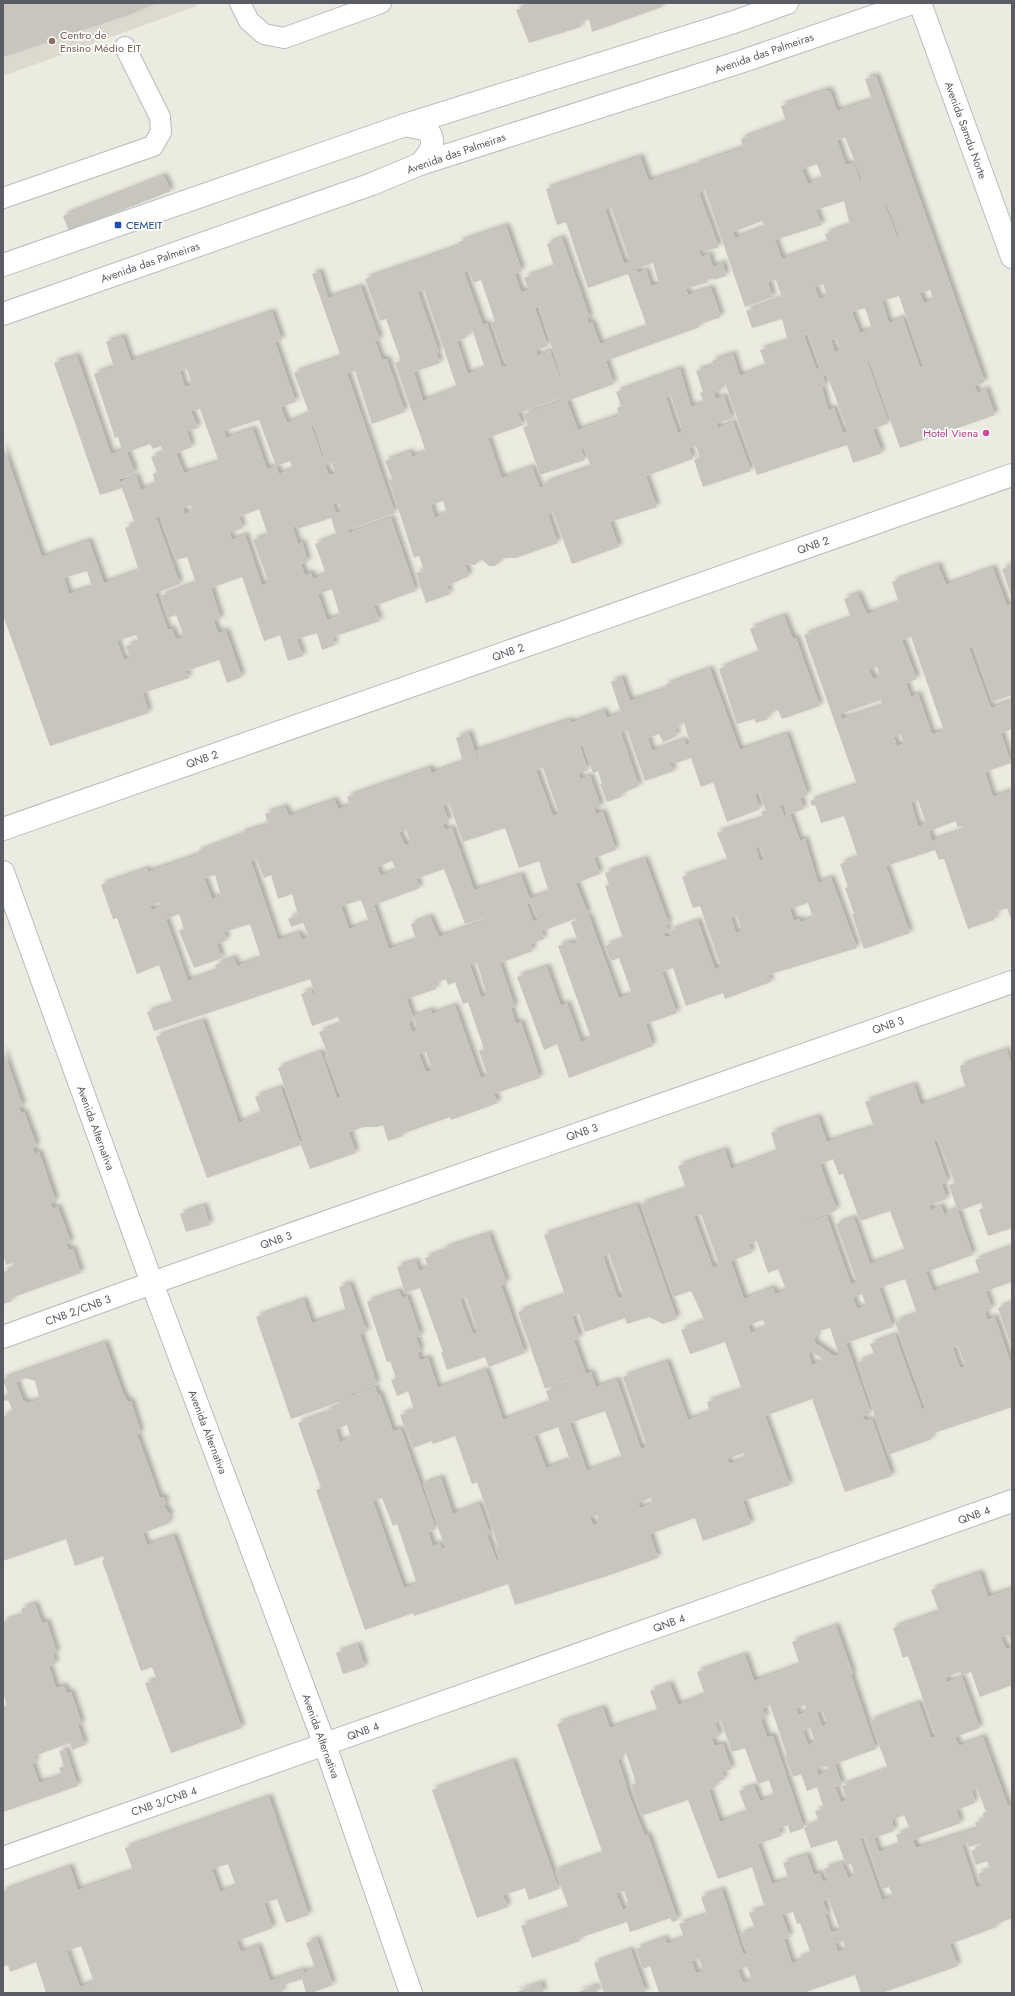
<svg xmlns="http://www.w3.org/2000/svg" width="1015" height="1996" font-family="Jost,sans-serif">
  <defs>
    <filter id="shadow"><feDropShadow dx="3.5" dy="-3.5" stdDeviation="2" flood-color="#0004"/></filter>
  </defs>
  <rect width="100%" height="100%" fill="#ecebe0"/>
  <polygon fill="#dcdacf" points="3,3 196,3 197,6 3,76"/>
  <g fill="#c7c5bd" fill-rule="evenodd" filter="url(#shadow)">
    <polygon points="3,3 156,3 131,14 3,57"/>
    <polygon points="537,3 661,3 662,7 592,32 589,19 580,23 581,27 529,43 516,10"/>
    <path d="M876 76 985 382 975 386 977 393 986 389 995 415 900 448 869 360 867 361 889 423 873 429 882 453 853 463 847 445 757 475 725 383 720 385 722 390 714 393 716 399 724 396 732 419 717 423 718 428 733 422 751 471 703 487 694 460 700 457 696 446 689 448 693 459 646 476 657 507 610 522 619 547 572 564 553 512 548 514 558 543 516 558H503L495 566H489L481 559 475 565 465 564 469 576 447 586 450 594 426 603 416 573 424 571 419 556 414 558 389 480 392 479 385 461 410 452 412 457 426 452 395 363 401 361 386 319 380 321 365 279 460 246 459 242 506 226 522 271 515 274 521 292 529 290 524 278 554 267 547 244 562 238 590 318H587L589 324 592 322 600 344 647 327 628 274 588 288 566 222 557 225 546 189 640 157 649 181 697 165 696 164 743 148 741 139 786 122 781 106 827 90 828 92 830 91 837 111 872 100 865 79ZM845 137 862 180 860 181 854 163 846 165 837 140ZM817 164 822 178 808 184 802 169ZM705 190 745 307 773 297 768 282 776 280 782 298 746 311 752 328 782 319 788 341 760 350 766 366 740 376 733 354 712 361 713 366 696 371 703 392 700 393 704 403 691 407 680 369 616 392 621 406 617 408 619 416 578 430 567 401 614 384 606 361 700 327 698 325 721 317 711 288 688 295 686 289 708 282 707 280 713 278V280L726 276 723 263 713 267 709 254 702 257 699 250 701 249 703 252 719 247 699 193ZM844 201 850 225 825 234 828 243 782 259 775 240 822 225 816 210ZM885 205H887L899 236 897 237ZM611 207 630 262 624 263 605 209ZM762 221 765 227 735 238 733 232ZM653 263 659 284 651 286 646 270 638 273 636 269ZM469 271 473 283 481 280 495 321 491 323 507 366 502 367 487 323 483 325 464 272ZM823 284 827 296 819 299 815 287ZM424 290 457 388 423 401 414 372 440 363 436 353 439 352 418 292ZM930 290 933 300 924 303 920 293ZM899 296 923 366 920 367 903 318 889 323 882 301ZM539 306 561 377 560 378 550 351 537 356 536 350 548 346 535 308ZM865 308 872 329 860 333 852 312ZM472 329 485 368 468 374 457 341 466 338V336L470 334 469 331ZM808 334 820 368 816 369 804 335ZM836 338 840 350 835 352 831 340ZM827 375 848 431 843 433 834 408 828 410 822 387 826 386 823 376ZM671 396 683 431 678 433 666 397ZM561 398 562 401 524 414 528 426 523 427 540 475 585 460 581 449 584 448 591 467 543 484 544 487 540 488 532 467 502 478 488 438 523 425 518 413ZM443 501 447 513 435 518 431 505Z"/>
    <polygon points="164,176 171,191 69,231 63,216"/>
    <path d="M320 272 328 298 361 287 380 340 375 341 382 360 387 359 405 412 372 424 355 371 347 373 395 513 348 530 349 533 391 518 416 591 374 606 380 621 333 637 335 645 322 650 317 633 297 639 303 656 288 661 280 635 264 641 242 577 211 588 221 619 214 621 218 633 226 631 242 677 227 683 219 660 186 671 189 678 143 693 149 713 50 746 3 615V446L42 557 89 541 104 583 139 571 125 528 135 524 122 488 100 495 54 363 77 356 111 454 122 450 118 437 115 438 94 374 114 367 106 342 123 337 131 361 272 312 282 340 275 342 296 402 281 407 287 423 294 420 309 413 294 373 341 357 312 274ZM187 369 192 385 185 387 180 371ZM200 409 219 462 184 473 176 453 192 447 187 431 198 428 191 411ZM259 420 276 466 267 469 253 429 226 438 224 431ZM313 425 324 456H322L311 426ZM150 444 153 449 161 446 163 453 151 457 157 472 153 474 155 484 141 490 136 476 120 482V479L135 473 127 452ZM290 461 293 469 279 474 276 466ZM332 463 335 474 329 475 325 465ZM338 502 342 511 336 513 333 504ZM191 505 192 511 185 514 183 508ZM259 509 268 535 253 540 269 583 262 585 245 535 232 540 230 533 243 528 239 517ZM160 516 176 560 187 557 196 583 161 596 168 618 176 615 184 637 176 639 172 629 168 630 155 593 180 584 156 517ZM331 518 337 536 315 544 326 574 313 579 311 573 305 575 301 564 308 562 302 542 298 544 293 527 296 526 297 529ZM87 571 92 587 69 594 64 578ZM332 589 340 616 327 620 318 594ZM136 635 139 642 126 646 130 658 124 660 117 641Z"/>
    <polygon points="1012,562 1012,598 1002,569 1009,567"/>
    <path d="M938 565 946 585 993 568 1007 606 1012 604V695L992 702 974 647 969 648 991 708 1012 701V729L1001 733 1011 763 985 772 993 797 1012 791V922L1007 908 996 912 994 920 968 929 944 859 939 860 935 850 886 866 910 933 864 949 852 914H854L845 888 848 887 840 864 858 857 844 816 821 823 815 805 812 806 810 801 857 785 804 635 851 618 844 599 858 594 867 614 899 603 892 582ZM911 637 944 731 932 734 918 694 911 697 906 683 917 679 902 640ZM877 667 880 677 873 679 869 669ZM881 700 882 706 842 719 840 714ZM901 735 904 744 897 746 894 737ZM918 800 926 824 918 826 911 802ZM956 821 957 827 962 826 963 830 932 841 929 831Z"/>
    <polygon points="784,616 793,639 796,638 820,706 782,719 778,710 767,715 768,719 756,723 754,719 737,724 719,669 759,653 750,629"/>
    <path d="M710 669 740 750 787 734 808 795 800 798 804 809 790 814 800 841 805 839 818 883 831 878 857 948 768 975 771 982 725 999 723 993 686 1006 673 968 662 972 677 1013 646 1024 653 1046 569 1078 557 1044 544 1050 517 977 547 967 561 1006 567 1003 581 1042 591 1038 558 946 571 942 572 944 578 942 571 922 589 916 619 998 632 994 619 958 611 961 605 946 623 939 605 886 609 885 605 873 645 859 669 924 666 925 669 932 664 933 665 937 671 936 670 931 698 921 715 969 721 967 700 906 693 908 682 877 728 861 717 833 764 818 761 812 766 810 759 792 755 794 760 809 727 822 713 782 701 787 691 758 674 764V762L670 763 674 771 645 781 627 730 621 733 639 786 621 794 622 797 607 802 600 784H602L598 771 593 773 583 745 580 746 588 770 579 773 580 779 590 776 601 807 594 809 596 814 603 812 616 850 594 858 600 874 576 883 588 914 542 931 544 939 531 944 533 951 500 963 515 1007 511 1008 516 1024 521 1022 540 1078 494 1094 498 1103 451 1120 450 1117 402 1134 403 1136 388 1141 383 1125 377 1127H364L349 1132 356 1153 310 1169 301 1145 207 1178 156 1037 203 1021 239 1123 261 1113 255 1097 281 1088 300 1143 304 1142 278 1068 321 1052 337 1098 341 1097 325 1056 328 1055 319 1032 340 1024 338 1017 312 1026 301 994 311 990 313 995 315 994 310 979 154 1031 147 1012 173 1004 159 965 137 974 117 918 113 919 101 885 147 869 148 872 196 856 198 855 197 852 242 835 241 833 268 825 265 814 285 807 289 816 335 800 338 809 350 805 347 797 430 768 432 773 463 762 456 738 469 733 477 757H479L476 751 570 720 571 723 604 711 607 718 621 713 611 682 622 678 630 701 666 689 665 685ZM684 722 690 743 686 745 684 740 652 751 648 738 659 734 663 742 677 736 675 729 680 727 679 724ZM543 768 559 814 553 816 536 770ZM449 803 463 842 505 828 519 868 539 861 549 892 530 899 521 875 474 890 452 828 445 830 443 824 449 821 443 806ZM784 804 787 815 784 816 780 805ZM406 830 411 843 405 845 399 832ZM760 846 765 859 760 861 756 848ZM256 858 264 878 271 875 278 899 292 894 298 915 288 919 291 927 303 923 309 937 302 940 299 933 278 940 251 861ZM392 861 396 870 381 876 377 867ZM444 869 465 924 484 918 485 921 439 937 430 917 411 924 416 940 389 949 374 905 420 888 416 879ZM215 875 221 896 212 899 204 878ZM361 900 369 922 349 929 341 906ZM160 902 161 907 152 910 150 906ZM531 903 538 920 533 921 527 904ZM808 903 813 918 800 922 799 919 794 921 790 909ZM179 914 184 929 179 931 194 968 222 958 217 944 227 940 224 932 250 924 261 958 237 966 234 958 215 965 217 971 188 981 166 919ZM737 916 742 931 736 933 731 917ZM477 963 487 995 481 997 470 965ZM446 979 448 985 455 982 463 1004 468 1002 484 1049 479 1051 488 1076 481 1078 455 1006 432 1014 431 1010 413 1017 407 999 436 989 435 983ZM414 1019 418 1030 412 1032 409 1022ZM426 1052 432 1070 426 1072 419 1054Z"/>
    <polygon points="3,1050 23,1106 19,1107 21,1113 24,1112 37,1146 33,1148 35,1154 39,1152 56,1201 51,1203 53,1209 58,1207 71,1243 66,1244 69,1250 73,1249 81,1273 11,1298 12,1301 3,1304 3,1272 14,1269 12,1263 6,1265 3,1255"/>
    <path d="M1007 1050 1012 1065V1228L988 1236 979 1210 983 1208 981 1203 958 1211 973 1255 926 1272 933 1291 980 1275 975 1260 1012 1247V1282L986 1291 992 1309 985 1311 987 1320 995 1317 1012 1366V1407L931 1434 932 1439 888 1455 861 1375H862L858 1362 875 1356 870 1344 895 1335 922 1409 925 1408 895 1322 917 1314 905 1279 879 1288 893 1327 846 1343 871 1413 863 1416 865 1421 872 1419 892 1476 845 1492 812 1399 765 1416 790 1485 743 1501 751 1524 703 1541 695 1518 650 1534 658 1558 610 1575 515 1605 508 1584 414 1616 413 1613 365 1630 316 1490 321 1488 298 1423 327 1413 326 1411 341 1405 339 1402 291 1419 256 1317 304 1300 312 1323 346 1312 339 1287 350 1284 367 1332 360 1334 377 1384 350 1394 351 1396 375 1387 378 1395 380 1394 393 1431 401 1429 436 1529 428 1532 433 1546 440 1543 442 1549 445 1548 423 1484 441 1478 453 1514 479 1504 490 1534 487 1535 497 1561 499 1560 495 1548 498 1547 486 1508 477 1482 472 1484 455 1436 433 1444 432 1441 413 1448 408 1433H406L400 1415 414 1410 408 1391 397 1396 391 1380 396 1378 390 1361 387 1362 367 1302 399 1291 402 1298 407 1296 421 1336 416 1337 421 1351 418 1352 420 1360 428 1358 438 1388 486 1370 503 1420 538 1407 550 1403 546 1391 572 1382 571 1379 545 1389 518 1312 565 1295 544 1235 637 1205 677 1319 663 1324 649 1317 627 1324 625 1318 585 1332 579 1314 572 1316 580 1338 574 1340 586 1374 591 1372 596 1387 617 1380 641 1449 647 1447 623 1377 667 1362 688 1420 710 1412 707 1402 742 1390 725 1342 690 1354 681 1330 702 1322 704 1319 691 1291 673 1297 641 1204 686 1189 678 1166 725 1150 731 1169 777 1152 771 1133 818 1117 827 1142 874 1127 865 1102 914 1085 921 1105 966 1089 960 1070H961L960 1066ZM938 1140 955 1183 949 1185 957 1209 946 1213 947 1218H946L941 1206 931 1210 929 1205 947 1199 942 1184 948 1182 934 1141ZM833 1159 839 1175 843 1174 860 1221 890 1211 905 1251 870 1264 854 1218 836 1224 857 1282 851 1284 827 1216 804 1224 803 1223 837 1210 820 1164ZM701 1214 719 1265 727 1263 713 1268 694 1216ZM757 1241 768 1273 778 1269 786 1290 775 1294 773 1288 744 1299 731 1261 752 1253 749 1244ZM609 1254 624 1296 618 1298 603 1256ZM862 1294 866 1306 857 1309 853 1297ZM763 1320 766 1327 751 1333 748 1325ZM830 1328 839 1355 834 1356 814 1342 818 1331ZM958 1346 966 1366 960 1368 953 1348ZM811 1351 824 1360 812 1365 809 1354ZM605 1411 622 1458 587 1471 570 1423ZM347 1425 351 1438 340 1442 336 1429ZM558 1427 570 1460 546 1468 534 1436ZM744 1453 745 1458 730 1464 727 1459ZM382 1498 393 1526 397 1524 417 1584 404 1588 373 1501ZM651 1498 652 1504 640 1508 638 1503ZM597 1515 599 1523 593 1525 590 1517Z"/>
    <polygon points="204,1206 210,1225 186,1232 180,1214"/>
    <path d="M489 1234 507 1283 501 1285 525 1353 489 1367 485 1357 447 1370 441 1352H443L420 1288 405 1293 397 1267 416 1261 419 1271 428 1267 425 1258 444 1251 443 1249ZM466 1297 478 1332 473 1334 460 1299Z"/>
    <polygon points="1012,1303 1012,1348 998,1308"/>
    <path d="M105 1343 123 1393 128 1402 131 1401 141 1433 137 1434 160 1498 164 1497 166 1504 163 1505 171 1516 168 1517 170 1523 143 1533 147 1545 174 1536 242 1728 171 1753 145 1683 157 1680 152 1667 141 1671 102 1561 104 1560 103 1556 75 1566 66 1539 3 1561V1416L8 1415 12 1410 9 1401 3 1400V1396L8 1394 5 1384 3 1385V1379ZM26 1378 35 1381 40 1400 27 1403 23 1400 16 1382Z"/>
    <path d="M980 1573 988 1597 1012 1589V1644L1008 1635 1001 1637 1006 1649 1012 1647V1685L980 1697 971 1672 962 1675 960 1672 946 1677 947 1682 962 1677 980 1728 955 1737 959 1746 983 1737 1008 1806 1012 1805V1918L996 1924 997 1927 950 1944 958 1966 882 1993H861L855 1975 808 1991 809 1993H659L650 1966 643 1969 636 1949 665 1938 667 1944 684 1938 679 1924 707 1915 701 1897 722 1890 743 1954 747 1953 740 1934 755 1929 749 1913 765 1908 752 1867 718 1879 688 1800 641 1816 631 1785 636 1783 626 1753 620 1755 621 1759 618 1760 627 1787H626L645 1836 648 1835 678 1920 672 1922 670 1918 630 1932 627 1922 579 1938 580 1941 532 1958 521 1926 569 1909 555 1871 603 1854 557 1724 603 1708 610 1728 658 1712 650 1691 670 1684 678 1705 705 1695 697 1672 745 1655 754 1681 800 1665 792 1642 836 1626 853 1674 851 1675 876 1749 835 1764 842 1785 835 1787 841 1802 847 1800 842 1786 888 1769 870 1721 919 1703 931 1738 936 1737 908 1656 903 1658 893 1628 939 1612 931 1590ZM770 1705 787 1755 785 1756 793 1777 801 1774 807 1791 817 1787 824 1809 815 1811 819 1822 804 1828 811 1848 837 1840 846 1865 851 1864 855 1875 848 1878 842 1863 824 1869 828 1880 823 1882 820 1873 814 1875 807 1855 783 1863 789 1879 772 1884 758 1844 781 1836 779 1828 788 1825 790 1833 804 1828 773 1736 767 1737 761 1719 766 1718 763 1708ZM805 1705 807 1712 798 1715 796 1708ZM822 1710 827 1724 822 1726 817 1712ZM721 1721 732 1752 745 1748 758 1784 769 1780 774 1796 760 1801 754 1786 739 1791 747 1812 720 1822 709 1790 716 1787 715 1783 725 1779 722 1772 732 1769 723 1744 715 1746 712 1739 720 1736 715 1723ZM810 1728 815 1742 808 1745 803 1731ZM827 1766 829 1771 818 1775 817 1769ZM977 1788 986 1812 983 1813 984 1819 975 1823 977 1829 916 1848 913 1840 961 1823 956 1810 975 1803 972 1790ZM904 1815 910 1830 896 1835 899 1845 879 1852 874 1838 894 1831 892 1820ZM865 1837 882 1889 889 1887 893 1897 882 1900 860 1838ZM981 1843 982 1847 971 1851 976 1865 987 1861 990 1869 978 1874 982 1886 976 1887 962 1845 968 1844 969 1847ZM624 1891 628 1902 626 1903 628 1908 623 1910 616 1893ZM828 1898 840 1930 831 1932 825 1914H828L823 1901ZM793 1912 797 1924 800 1923 811 1954 797 1959 798 1962 792 1963 784 1939 790 1937 782 1915ZM843 1941 846 1949 838 1952 835 1943ZM699 1959 703 1971 696 1973 692 1961ZM747 1967 752 1980 743 1983 738 1970Z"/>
    <polygon points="35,1604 42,1623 47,1622 57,1653 53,1655 56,1664 49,1666 56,1688 64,1686 67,1693 71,1692 82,1724 78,1725 85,1745 72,1750 70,1743 34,1756 36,1762 32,1763 39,1783 62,1776 59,1768 64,1766 59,1751 66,1750 78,1786 3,1812 3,1707 7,1705 3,1693 3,1622 23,1615 21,1609"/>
    <polygon points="358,1645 365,1667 343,1674 336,1653"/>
    <polygon points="513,1761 559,1889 529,1900 525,1888 503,1895 508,1907 477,1918 432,1790"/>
    <path d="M269 1797 309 1915 286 1923 277 1899 264 1903 273 1928 237 1941 241 1952 258 1946 270 1981 303 1970 304 1973 315 1968 306 1943 317 1939 333 1985 311 1993H306L302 1979 281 1986 283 1993H46L36 1962 10 1972 8 1965 3 1967V1891L70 1867 78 1890 133 1871 125 1848ZM228 1864 236 1886 220 1892 212 1869ZM81 1946 94 1982 80 1987 67 1951Z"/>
    <polygon points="631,1950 646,1993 604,1993 594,1963"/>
    <polygon points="541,1983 544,1993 514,1993"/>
    <polygon points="596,1986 598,1993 575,1993"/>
  </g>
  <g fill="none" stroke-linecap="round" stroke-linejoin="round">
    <g stroke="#b8bac0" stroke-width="22">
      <g id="service">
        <polyline points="240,3 249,21 264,34 284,38 381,3"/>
        <polyline points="3,198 153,146 161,132 160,117 125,47"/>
      </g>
    </g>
    <g stroke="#b8bac0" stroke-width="24">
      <g id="minor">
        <polyline points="3,829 1012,475"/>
        <polyline points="3,1858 1012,1501"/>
      </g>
    </g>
    <g stroke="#b8bac0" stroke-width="24">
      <g id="tertiary">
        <polyline points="3,872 152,1283 325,1745 411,1993"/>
        <polyline points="3,1337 152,1283 1012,982"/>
      </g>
    </g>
    <g stroke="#b9bcc3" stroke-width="24">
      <g id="secondary">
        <polyline points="920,3 1012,257"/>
        <path d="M405 125 428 130C437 144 430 153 420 164"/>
        <polyline points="3,265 405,125 734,22 787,3"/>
        <polyline points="3,314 372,184 420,164 740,62 912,3"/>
      </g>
    </g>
    <use href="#service" stroke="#fff" stroke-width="20"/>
    <use href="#minor" stroke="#fff" stroke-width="22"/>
    <use href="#tertiary" stroke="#fff" stroke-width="22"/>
    <use href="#secondary" stroke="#fff" stroke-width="22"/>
  </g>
  <circle fill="#8d6e63" stroke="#fff" stroke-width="1.5" cx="52" cy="41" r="4"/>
  <rect fill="#1a4fb4" stroke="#fff" stroke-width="1.5" x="114" y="221" width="8" height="8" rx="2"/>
  <circle fill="#d1479c" stroke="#fff" stroke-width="1.5" cx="986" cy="433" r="4"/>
  <g text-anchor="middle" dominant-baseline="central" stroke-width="3.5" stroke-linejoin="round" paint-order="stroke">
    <g font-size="11" fill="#785e54" stroke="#fff" text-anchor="start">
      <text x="60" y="35">Centro de<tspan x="60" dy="13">Ensino Médio EIT</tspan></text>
    </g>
    <g font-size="11" fill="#595c62" stroke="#fff">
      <text transform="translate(764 53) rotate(-19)">Avenida das Palmeiras</text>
      <text transform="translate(966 130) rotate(70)">Avenida Samdu Norte</text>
      <text transform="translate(456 153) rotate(-19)">Avenida das Palmeiras</text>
      <text transform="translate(150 262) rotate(-19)">Avenida das Palmeiras</text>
      <text transform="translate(813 545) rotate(-19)">QNB 2</text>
      <text transform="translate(508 652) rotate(-19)">QNB 2</text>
      <text transform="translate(202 759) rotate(-19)">QNB 2</text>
      <text transform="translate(888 1025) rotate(-19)">QNB 3</text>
      <text transform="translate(96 1128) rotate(70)">Avenida Alternativa</text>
      <text transform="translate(582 1132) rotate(-19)">QNB 3</text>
      <text transform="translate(276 1240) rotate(-19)">QNB 3</text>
      <text transform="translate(78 1310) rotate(-20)">CNB 2/CNB 3</text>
      <text transform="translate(208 1432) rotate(69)">Avenida Alternativa</text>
      <text transform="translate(974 1515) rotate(-20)">QNB 4</text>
      <text transform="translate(669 1623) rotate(-20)">QNB 4</text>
      <text transform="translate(363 1731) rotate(-20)">QNB 4</text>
      <text transform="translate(321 1736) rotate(70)">Avenida Alternativa</text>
      <text transform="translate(164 1801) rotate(-19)">CNB 3/CNB 4</text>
    </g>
    <g font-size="11" fill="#164399" stroke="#fff" text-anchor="start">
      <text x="126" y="225">CEMEIT</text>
    </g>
    <g font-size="11" fill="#b23c85" stroke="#fff" text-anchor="end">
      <text x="978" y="433">Hotel Viena</text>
    </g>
  </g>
  <rect width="1015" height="1996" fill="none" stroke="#595c62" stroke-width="8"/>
</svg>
